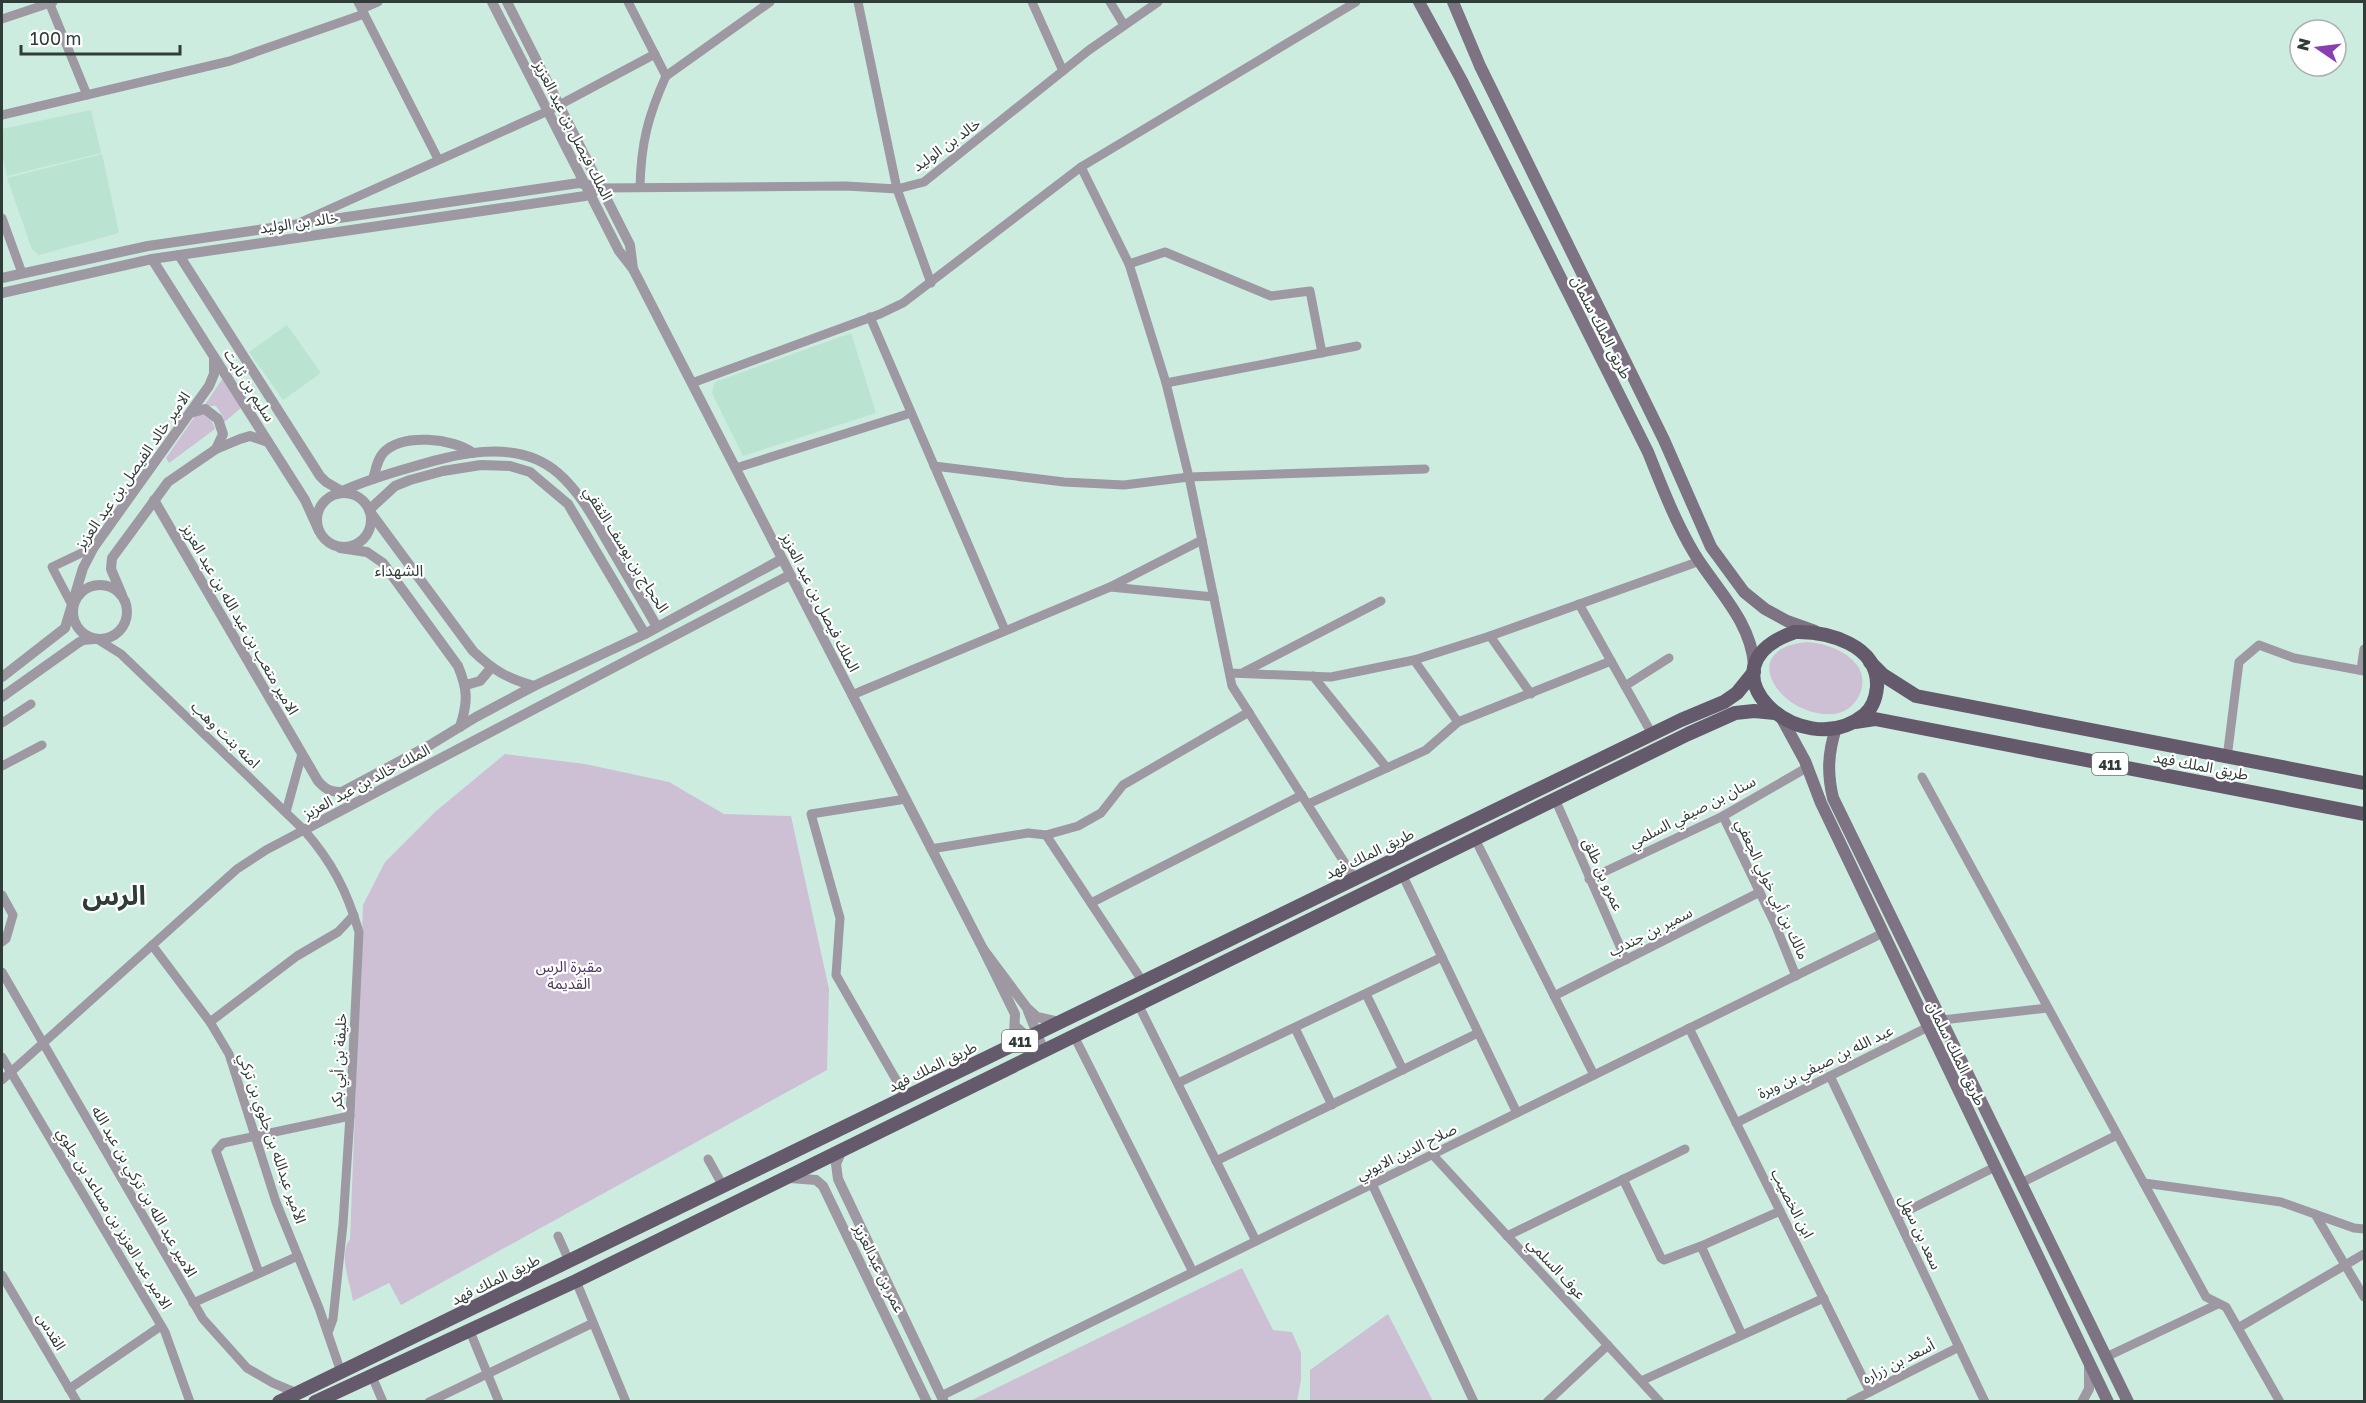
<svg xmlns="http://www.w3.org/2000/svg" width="2366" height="1403" font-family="'Golos Text','Noto Sans Arabic',sans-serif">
  <rect width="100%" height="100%" fill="#ccecdf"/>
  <g fill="#bae3d2">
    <polygon points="91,110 101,153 7,176 2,153 2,129"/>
    <polygon points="102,154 119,233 39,255 32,249 7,178"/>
    <polygon points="287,325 321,373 283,400 249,352"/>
    <polygon points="851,333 876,413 743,456 712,393 715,382"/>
  </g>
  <g fill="#cdc0d5">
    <polygon points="223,378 241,408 222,424 220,421 224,418 216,406 206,406 206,403"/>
    <polygon points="198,412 210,416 215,429 169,463 166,458"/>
    <path d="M1808 642C1827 644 1845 650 1857 665 1871 684 1856 712 1834 714 1781 719 1733 648 1808 642Z"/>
    <path d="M505 754 585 764 669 782 724 814 791 816 829 989 827 1070 401 1305 389 1283 353 1301C350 1282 338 1255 350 1239L363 905 385 862 436 811Z"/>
    <polygon points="1242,1268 1273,1330 1292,1332 1301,1353 1301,1380 1297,1401 970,1401"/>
    <polygon points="1388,1314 1433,1401 1310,1401 1310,1370"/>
  </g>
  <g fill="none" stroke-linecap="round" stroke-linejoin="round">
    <g stroke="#9e98a2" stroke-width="9">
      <polyline points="49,2 87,95"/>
      <polyline points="358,2 438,159"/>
      <path d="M628 2 666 76C648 116 641 143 640 187"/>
      <polyline points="858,2 897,189 931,283"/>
      <polyline points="1032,2 1063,71"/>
      <polyline points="1110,2 1124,25"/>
      <polyline points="362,9 378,2"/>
      <polyline points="2,19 53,2"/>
      <polyline points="666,76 770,2"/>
      <polyline points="2,115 230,61 364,14"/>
      <polyline points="1081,167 1129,264 1166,383 1189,477 1232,686 1355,879"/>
      <polyline points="601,188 846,186 897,189 924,182 1089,50 1158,2"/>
      <polyline points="2,218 22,273"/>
      <polyline points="301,222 548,111 655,54"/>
      <polyline points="1129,264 1165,252 1271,296 1310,291 1322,353"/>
      <polyline points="870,317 1005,630"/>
      <polyline points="692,383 880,314 903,303 1081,167 1356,2"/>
      <polyline points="1166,383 1357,346"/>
      <polyline points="934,466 1064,482 1124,485 1189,477 1425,469"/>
      <polyline points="736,468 911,413"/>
      <polyline points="1110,587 1202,540"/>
      <polyline points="1579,604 1652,734"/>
      <polyline points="73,607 52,567 94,547"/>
      <polyline points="1490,636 1531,694"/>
      <path d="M97 639 121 654 304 830C332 862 347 891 359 932L350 1116 343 1224 333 1319 328 1333"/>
      <polyline points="1414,660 1458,722"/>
      <polyline points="2361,670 2364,649"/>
      <polyline points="1244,672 1381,601"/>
      <polyline points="1230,673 1331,677 1414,660 1490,636 1700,561"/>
      <polyline points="1313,676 1387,768"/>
      <polyline points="1625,686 1669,658"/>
      <polyline points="852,695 1110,587 1214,597"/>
      <polyline points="2,723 31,704"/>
      <polyline points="2227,758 2239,662 2259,645 2294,658 2364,671"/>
      <polyline points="2,766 42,745"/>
      <polyline points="1922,777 2206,1297 2226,1307 2280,1402"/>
      <polyline points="906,799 811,814 840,918 836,975 906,1097"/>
      <polyline points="1555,799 1626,960"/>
      <polyline points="1308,804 1426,750 1458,722 1611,661"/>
      <polyline points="286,812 302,754"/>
      <polyline points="1723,816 1775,924 1796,976"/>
      <polyline points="1046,835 1143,982"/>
      <polyline points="1475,839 1594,1075"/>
      <polyline points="931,849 1028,833 1046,835 1078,826 1101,813 1123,785 1249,712"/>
      <polyline points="1402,874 1517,1113"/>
      <polyline points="1589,879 1723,816 1808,767"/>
      <polyline points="2,895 13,915 6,939 2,942"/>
      <polyline points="1091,903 1302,795"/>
      <polyline points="152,945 210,1022 229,1054 276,1202 319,1308 341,1372"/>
      <polyline points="2,972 203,1319 247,1368 273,1383 297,1393"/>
      <polyline points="1366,994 1403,1070"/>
      <polyline points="1554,996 1760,892"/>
      <polyline points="1138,1004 1256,1241"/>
      <polyline points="1942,1020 2048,1008"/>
      <polyline points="210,1022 297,956 338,932 354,915"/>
      <polyline points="1295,1028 1332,1105"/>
      <polyline points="1689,1028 1870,1392"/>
      <polyline points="1074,1036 1193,1272"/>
      <polyline points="2,1057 165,1332 190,1402"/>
      <polyline points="1830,1076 1985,1402"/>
      <polyline points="2,1080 237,869 266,850 304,830"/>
      <polyline points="1178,1083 1442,957"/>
      <polyline points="1736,1123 1928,1027"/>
      <polyline points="1432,1154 1660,1402"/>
      <polyline points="708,1159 723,1186"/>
      <polyline points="1216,1161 1478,1033"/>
      <polyline points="1623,1179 1661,1258 1664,1260 1701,1246"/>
      <polyline points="2021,1183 2117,1135"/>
      <polyline points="2144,1183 2281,1202 2354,1228 2364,1229"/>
      <polyline points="1372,1184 1474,1402"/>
      <polyline points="2315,1214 2364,1297"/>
      <polyline points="1897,1216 1995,1167"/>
      <polyline points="558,1236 569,1261"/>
      <polyline points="1507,1236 1685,1149"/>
      <polyline points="259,1273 216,1151 223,1143 350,1116"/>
      <polyline points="2,1275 77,1402"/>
      <polyline points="576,1281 626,1402"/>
      <polyline points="193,1303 298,1256"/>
      <polyline points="2238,1328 2364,1254"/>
      <polyline points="469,1329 499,1402"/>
      <polyline points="1742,1335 1701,1246 1780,1211"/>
      <polyline points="2106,1357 2218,1304"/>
      <polyline points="371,1374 383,1402"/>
      <polyline points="1641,1381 1824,1298"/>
      <polyline points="69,1389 161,1326"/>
      <polyline points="941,1396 1883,933"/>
      <polyline points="429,1402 593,1323"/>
      <polyline points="1547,1402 1608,1345"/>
      <polyline points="1850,1402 1959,1347"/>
    </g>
    <g stroke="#9e98a2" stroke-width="10">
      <polyline points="492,2 619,251 633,269 983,949"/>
      <polyline points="507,2 630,245 633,269"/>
      <polyline points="179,255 320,476 326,482 345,493"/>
      <polyline points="152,259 305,500 319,531"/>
      <polyline points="2,278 148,246 579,183 589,185"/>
      <polyline points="2,293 152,259 585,196 601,188"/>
      <polyline points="190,413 205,409 218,419 223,434 216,449"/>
      <path d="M373 479C376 470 377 459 384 452 403 433 453 438 473 453"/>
      <circle cx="344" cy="520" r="27"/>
      <path d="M336 494C358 483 381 476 405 469 452 455 516 436 558 473 581 493 596 522 611 548 626 574 642 600 657 627"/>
      <path d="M154 500 318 781C325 789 330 792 342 792L430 745 476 717 534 686 645 634 782 559"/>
      <polyline points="369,510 395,486 410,480 443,471 481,465 510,466 530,472 568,504 645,634"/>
      <path d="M371 513 473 651C494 671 507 678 534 686"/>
      <path d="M340 548 367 552 383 563 458 666C468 690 468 702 460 727"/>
      <circle cx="100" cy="612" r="27"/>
      <polyline points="122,595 111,569 112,558 168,482 216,449 240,439 250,436 268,442"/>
      <polyline points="2,677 65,628 83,568 94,547 209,386 214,374 214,357"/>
      <polyline points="466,685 480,681 491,668"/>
      <polyline points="2,697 78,643 83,640 94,639"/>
      <polyline points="304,830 790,575"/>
      <polyline points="1015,1026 1044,1051 1028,1011"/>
      <polyline points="1005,1049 1014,1035 1015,1014 983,949 1027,1008 1037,1017 1059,1022"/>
      <polyline points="842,1150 836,1164 838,1179 944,1402"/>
      <polyline points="790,1178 816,1180 823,1186 927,1402"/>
      <polyline points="2082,1402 2089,1389 2089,1365"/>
    </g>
    <g stroke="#7d7383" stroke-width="12">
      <path d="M1419 2 1461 79 1648 452C1662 487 1675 521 1694 553 1716 589 1751 621 1754 665"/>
      <polyline points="1453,2 1480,66 1664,440 1711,547 1744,592 1765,609 1787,621 1815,631"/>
      <polyline points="1781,717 1805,761 1821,803 2108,1402"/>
      <path d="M1836 728C1828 753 1827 773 1833 798L2128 1402"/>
    </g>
    <g stroke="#65596c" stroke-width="14">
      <path d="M1795 632C1828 631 1879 645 1877 687 1876 697 1873 708 1864 715 1800 766 1694 666 1795 632Z"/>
      <polyline points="1870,662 1883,675 1916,696 2364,783"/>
      <polyline points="1855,722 1875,719 2364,814"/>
      <polyline points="279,1402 1681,720 1724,702 1737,693 1754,672"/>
      <polyline points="315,1402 576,1281 1688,734 1735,713 1754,711 1775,713"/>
    </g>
  </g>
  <g text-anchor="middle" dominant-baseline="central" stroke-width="4.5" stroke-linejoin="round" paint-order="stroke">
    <g fill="#fff" stroke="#6e7673" stroke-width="1.5">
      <rect x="2092" y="753" width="36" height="22" rx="4.5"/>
      <rect x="1002" y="1030" width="36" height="22" rx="4.5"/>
    </g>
    <g font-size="14" font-weight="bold" fill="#303c37">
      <text x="2110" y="764">411</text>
      <text x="1020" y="1041">411</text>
    </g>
    <g font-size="15" fill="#303c37" stroke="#fff">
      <text transform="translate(574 130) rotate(63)">الملك فيصل بن عبد العزيز</text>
      <text transform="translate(946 144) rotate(-36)">خالد بن الوليد</text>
      <text transform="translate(299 222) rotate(-8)">خالد بن الوليد</text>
      <text transform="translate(1602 327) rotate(63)">طريق الملك سلمان</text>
      <text transform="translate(250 385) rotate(58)">سليم بن ثابت</text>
      <text transform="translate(132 470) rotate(-55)">الامير خالد الفيصل بن عبد العزيز</text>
      <text transform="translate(627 549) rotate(58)">الحجاج بن يوسف الثقفي</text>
      <text transform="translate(821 602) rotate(63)">الملك فيصل بن عبد العزيز</text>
      <text transform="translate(241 619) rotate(60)">الامير متعب بن عبد الله بن عبد العزيز</text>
      <text transform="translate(226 734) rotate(44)">امنه بنت وهب</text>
      <text transform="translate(2201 765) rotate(11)">طريق الملك فهد</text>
      <text transform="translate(366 781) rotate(-28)">الملك خالد بن عبد العزيز</text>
      <text transform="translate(1692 811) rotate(-27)">سنان بن صيفي السلمي</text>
      <text transform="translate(1369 853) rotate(-26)">طريق الملك فهد</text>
      <text transform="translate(1604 874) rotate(66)">عمرو بن طلق</text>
      <text transform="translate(1773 889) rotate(65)">مالك بن أبي خولي الجعفي</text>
      <text transform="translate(1650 931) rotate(-27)">سمير بن جندب</text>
      <text transform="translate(1957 1053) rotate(64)">طريق الملك سلمان</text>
      <text transform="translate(338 1061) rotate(-87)">خليفة بن أبي بكر</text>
      <text transform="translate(1825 1061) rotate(-26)">عبد الله بن صيفي بن وبرة</text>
      <text transform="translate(932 1066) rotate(-26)">طريق الملك فهد</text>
      <text transform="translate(273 1138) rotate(71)">الأمير عبدالله بن جلوي بن تركي</text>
      <text transform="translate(1406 1151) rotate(-26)">صلاح الدين الايوبي</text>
      <text transform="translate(145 1191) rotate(60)">الامير عبد الله بن تركي بن عبد الله</text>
      <text transform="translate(1793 1203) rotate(63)">ابن الخصيب</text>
      <text transform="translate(115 1218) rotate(59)">الامير عبد العزيز بن مساعد بن جلوي</text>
      <text transform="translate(1921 1232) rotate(65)">سعد بن سهل</text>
      <text transform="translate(880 1268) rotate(64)">عمر بن عبدالعزيز</text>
      <text transform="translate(1557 1268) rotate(47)">عوف السلمي</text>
      <text transform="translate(495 1279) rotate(-26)">طريق الملك فهد</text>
      <text transform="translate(52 1331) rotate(59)">القدس</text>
      <text transform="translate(1898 1361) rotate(-27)">أسعد بن زراره</text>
    </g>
    <g font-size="15" fill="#523462" stroke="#fff">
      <text x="569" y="966">مقبرة الرس<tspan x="569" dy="17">القديمة</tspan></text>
    </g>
    <g font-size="16" fill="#303c37" stroke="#fff">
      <text x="399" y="570">الشهداء</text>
    </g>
    <g font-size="27" font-weight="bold" fill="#303c37" stroke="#fff">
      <text x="114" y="895">الرس</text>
    </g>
  </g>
  <rect width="2366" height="1403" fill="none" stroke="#303c37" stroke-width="6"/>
  <g transform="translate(2318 48) rotate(284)"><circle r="28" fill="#ffffff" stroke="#acb1af" stroke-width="1.5"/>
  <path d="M0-4.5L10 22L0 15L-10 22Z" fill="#8a3fb0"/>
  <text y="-9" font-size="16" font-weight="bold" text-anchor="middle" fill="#303c37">N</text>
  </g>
  <path d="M21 45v9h159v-9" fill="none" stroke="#303c37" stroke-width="3"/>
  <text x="30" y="45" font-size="18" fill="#303c37" stroke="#ffffff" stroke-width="4.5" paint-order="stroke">100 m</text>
</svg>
